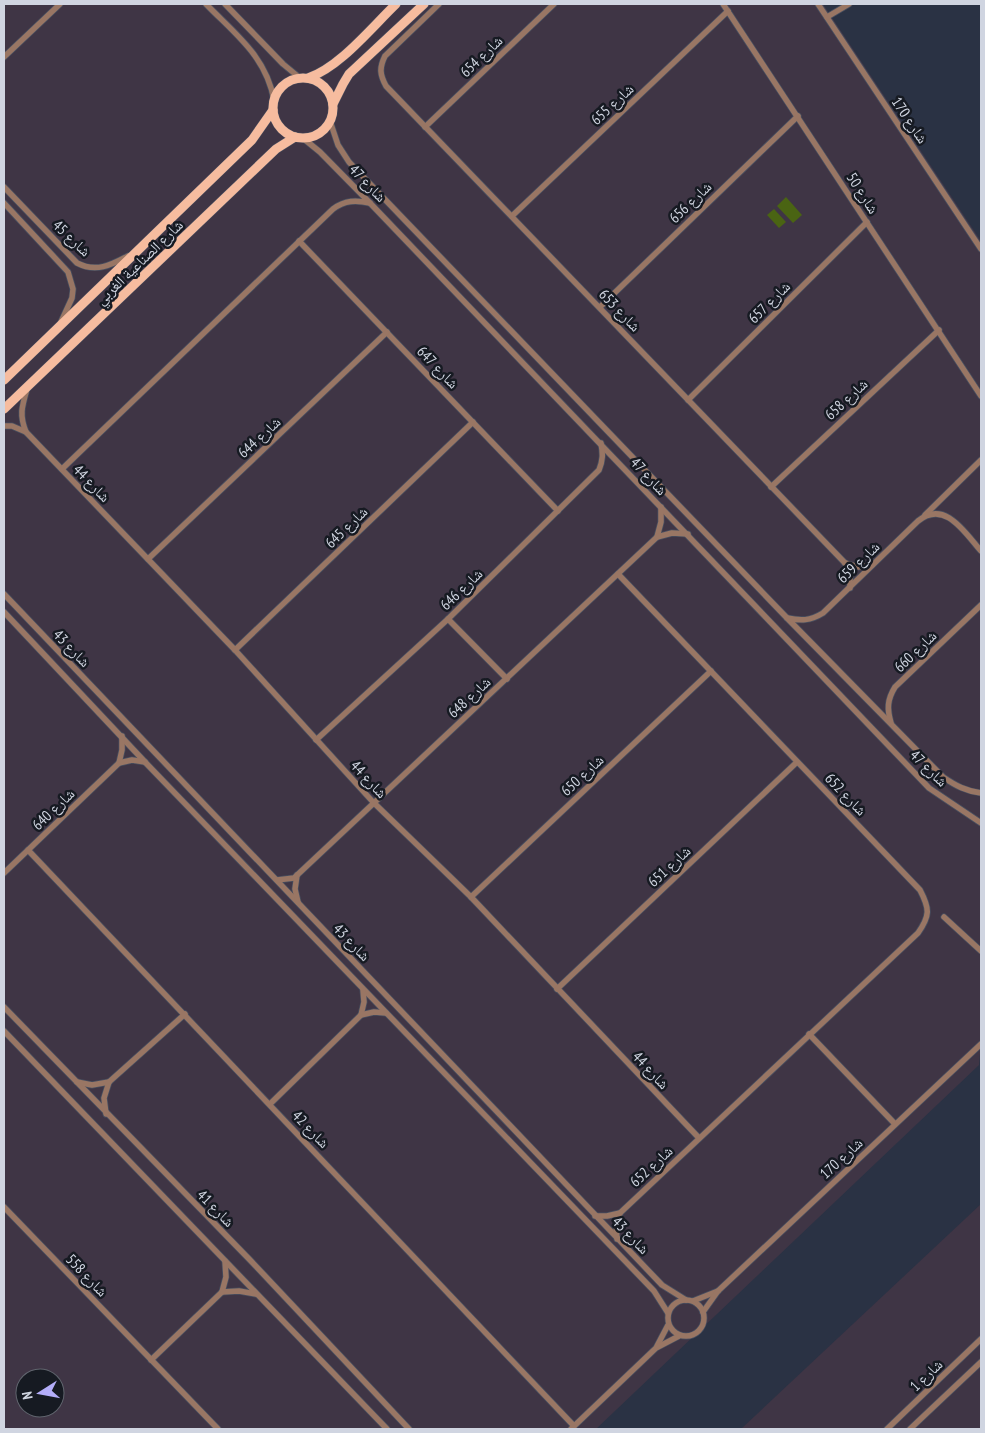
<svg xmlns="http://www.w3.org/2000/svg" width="985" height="1433" font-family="'PT Sans Narrow','Noto Naskh Arabic',sans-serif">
  <rect width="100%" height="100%" fill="#2a3244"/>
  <g fill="#3f3545" fill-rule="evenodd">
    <path d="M4 4H823L981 241V1043L979 1065 596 1429H4ZM25 1378H55V1408H25Z"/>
    <polygon points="981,1204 981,1429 741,1429"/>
  </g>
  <g fill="#4a6413">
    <polygon points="786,197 802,215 793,223 777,206"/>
    <polygon points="774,209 786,222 779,228 767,215"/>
  </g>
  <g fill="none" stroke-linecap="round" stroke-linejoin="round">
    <g stroke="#484f60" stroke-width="7">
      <g id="street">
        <path d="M206 4C235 34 266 56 274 100"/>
        <polyline points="225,4 283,64 300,78"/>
        <path d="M439 4 385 56C379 68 380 75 386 86L845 563 850 575V588"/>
        <polyline points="723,4 981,396"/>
        <polyline points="818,4 981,249"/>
        <polyline points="827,17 849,4"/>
        <polyline points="4,57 60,4"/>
        <path d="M330 121 338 145 349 162 787 618 943 777C956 786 966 791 981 793"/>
        <polyline points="425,127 554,4"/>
        <polyline points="304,139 320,152 370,203 929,788 981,823"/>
        <path d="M4 187 77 263C96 273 111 265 128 256"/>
        <polyline points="4,203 68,272 73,289 72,298 61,322"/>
        <polyline points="512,216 728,11"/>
        <polyline points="299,241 558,511"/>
        <polyline points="600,307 798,116"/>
        <polyline points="688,400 867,222"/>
        <polyline points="4,426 12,426 26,432 235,650 373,802 471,897 699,1138"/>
        <path d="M26 432C19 415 22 406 27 389"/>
        <path d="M62 469 333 209C345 200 356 200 370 203"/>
        <polyline points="771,487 939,330"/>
        <polyline points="925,515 981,460"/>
        <polyline points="657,537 661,522 661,507"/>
        <polyline points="148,559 387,332"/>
        <polyline points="845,563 858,567 872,565"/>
        <polyline points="4,594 662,1285 686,1300"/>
        <polyline points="4,612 145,762 654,1291 668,1313"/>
        <path d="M787 618C801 621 810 621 823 613L918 521C945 499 965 533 981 551"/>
        <polyline points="448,619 507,679"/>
        <polyline points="235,650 473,422"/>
        <path d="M891 723C887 709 887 700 895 687L981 605"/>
        <path d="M316 740 448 619 599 470C603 460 603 454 601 443"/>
        <polyline points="119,763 122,750 122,736"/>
        <polyline points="28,850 574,1426"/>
        <polyline points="4,873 119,763 132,760 145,762"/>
        <polyline points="297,875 295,889 298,902"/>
        <polyline points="277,880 294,878 657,537 672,533 688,534"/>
        <polyline points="471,897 711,671"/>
        <polyline points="944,917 981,951"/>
        <polyline points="557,989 797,762"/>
        <polyline points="4,1007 251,1261 409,1429"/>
        <polyline points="361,1015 364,1002 363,990"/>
        <polyline points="4,1031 387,1429"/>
        <polyline points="809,1034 895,1124"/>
        <polyline points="77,1082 92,1085 109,1082"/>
        <polyline points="270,1104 361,1015 374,1012 386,1013"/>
        <polyline points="106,1114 104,1098 109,1082 185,1014"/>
        <polyline points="4,1207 218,1429"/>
        <path d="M595 1216H607L620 1213 918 933C930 916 930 909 920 890L618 574"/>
        <polyline points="617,1239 616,1226 620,1213"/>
        <polyline points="222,1292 239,1291 256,1294"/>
        <circle cx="686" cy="1318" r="18"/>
        <polyline points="693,1301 718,1291"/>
        <polyline points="703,1312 718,1291 981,1044"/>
        <polyline points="657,1346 668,1325"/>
        <polyline points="151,1360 222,1292 226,1277 225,1261"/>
        <polyline points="571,1429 656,1348 679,1336"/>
        <polyline points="887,1429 981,1339"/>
        <polyline points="910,1429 981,1362"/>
      </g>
    </g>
    <g stroke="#484f60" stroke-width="10">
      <g id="primary">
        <circle cx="303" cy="108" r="30"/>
        <path d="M308 78C340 67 371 28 396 4"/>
        <polyline points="333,104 343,84 349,74 424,4"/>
        <polyline points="4,380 252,140 273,110"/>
        <polyline points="4,409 276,149 295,137"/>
      </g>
    </g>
    <use href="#street" stroke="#997664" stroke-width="5.5"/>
    <use href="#primary" stroke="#f6bc9f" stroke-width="9"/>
  </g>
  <g text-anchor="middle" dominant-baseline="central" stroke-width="5" stroke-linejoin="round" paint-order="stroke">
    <g font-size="15" fill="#d0d5e1" stroke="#161a22">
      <text transform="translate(481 56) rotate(-44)">شارع 654</text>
      <text transform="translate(612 104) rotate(-43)">شارع 655</text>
      <text transform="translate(910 120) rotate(56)">شارع 170</text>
      <text transform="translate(368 183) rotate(46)">شارع 47</text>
      <text transform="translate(863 193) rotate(57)">شارع 50</text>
      <text transform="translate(690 202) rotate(-44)">شارع 656</text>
      <text transform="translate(72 238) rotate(43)">شارع 45</text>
      <text transform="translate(139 262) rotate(-44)">شارع الصناعية الغربي</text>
      <text transform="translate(769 302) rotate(-45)">شارع 657</text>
      <text transform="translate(620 310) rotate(46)">شارع 653</text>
      <text transform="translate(438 367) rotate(46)">شارع 647</text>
      <text transform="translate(846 399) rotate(-43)">شارع 658</text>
      <text transform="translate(259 437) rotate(-43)">شارع 644</text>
      <text transform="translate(649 476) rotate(47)">شارع 47</text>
      <text transform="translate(92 483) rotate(46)">شارع 44</text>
      <text transform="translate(346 527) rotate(-44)">شارع 645</text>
      <text transform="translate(858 562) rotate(-44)">شارع 659</text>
      <text transform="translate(461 589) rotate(-44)">شارع 646</text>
      <text transform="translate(72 648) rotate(46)">شارع 43</text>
      <text transform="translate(915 651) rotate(-44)">شارع 660</text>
      <text transform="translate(469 697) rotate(-43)">شارع 648</text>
      <text transform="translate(929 768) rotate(44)">شارع 47</text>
      <text transform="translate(582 775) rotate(-43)">شارع 650</text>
      <text transform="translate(369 779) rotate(47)">شارع 44</text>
      <text transform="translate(846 794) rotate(46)">شارع 652</text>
      <text transform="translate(53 809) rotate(-44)">شارع 640</text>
      <text transform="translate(669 866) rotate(-43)">شارع 651</text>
      <text transform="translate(352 942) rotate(46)">شارع 43</text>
      <text transform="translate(651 1070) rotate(47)">شارع 44</text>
      <text transform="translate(311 1129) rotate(46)">شارع 42</text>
      <text transform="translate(841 1158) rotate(-43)">شارع 170</text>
      <text transform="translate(651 1166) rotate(-43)">شارع 652</text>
      <text transform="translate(216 1208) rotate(45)">شارع 41</text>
      <text transform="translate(631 1235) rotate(46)">شارع 43</text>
      <text transform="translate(87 1275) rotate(46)">شارع 558</text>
      <text transform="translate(926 1375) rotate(-44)">شارع 1</text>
    </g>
  </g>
  <rect width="985" height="1433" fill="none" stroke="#d0d5e1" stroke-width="10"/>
  <g transform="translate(40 1393) rotate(259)"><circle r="24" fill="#161a22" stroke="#60656e"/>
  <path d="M0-4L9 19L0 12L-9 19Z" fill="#b3adf9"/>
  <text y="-8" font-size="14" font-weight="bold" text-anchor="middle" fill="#d0d5e1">N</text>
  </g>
</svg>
